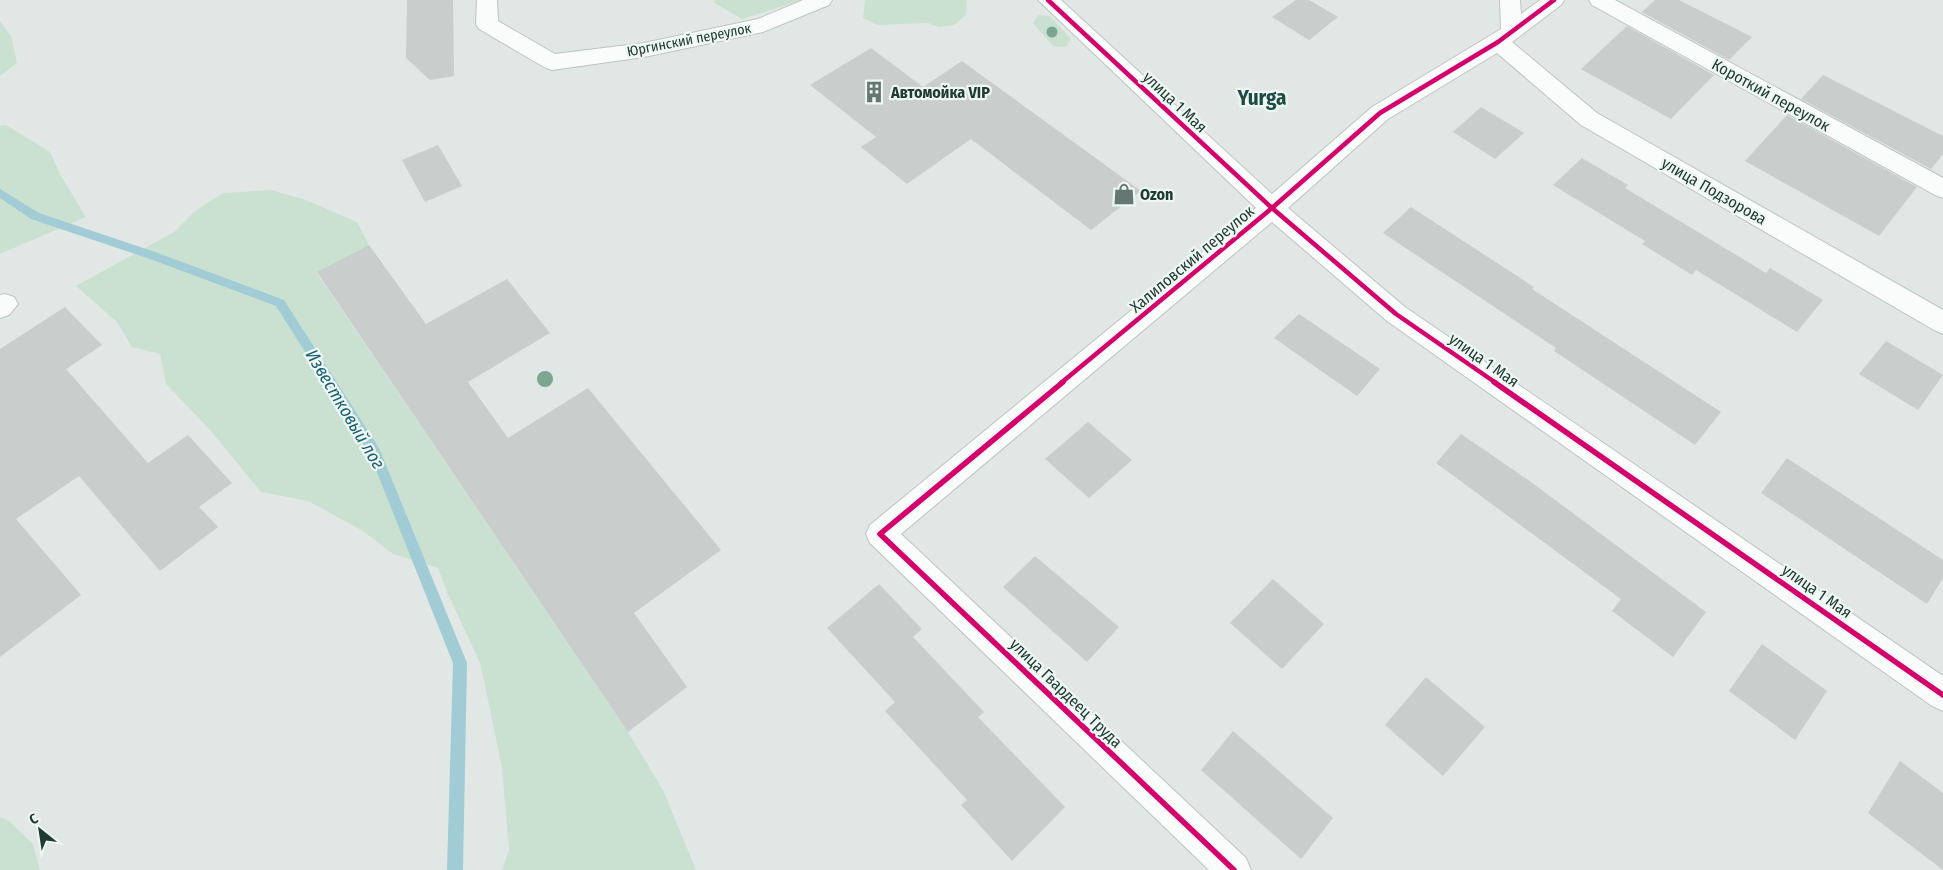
<svg xmlns="http://www.w3.org/2000/svg" width="1943" height="870" font-family="'Fira Sans Condensed',sans-serif">
  <rect width="100%" height="100%" fill="#e1e7e5"/>
  <g fill="#cae1d2">
    <polygon points="715,0 802,0 742,19 713,2"/>
    <polygon points="865,0 967,0 966,15 954,25 939,27 928,23 878,25 863,18"/>
    <polygon points="1038,15 1050,16 1071,39 1066,47 1053,46 1033,23"/>
    <polygon points="0,21 11,36 17,63 0,76"/>
    <polygon points="6,125 50,152 61,176 86,217 0,254 0,126"/>
    <polygon points="271,190 306,200 357,222 369,245 317,273 628,732 663,790 696,870 502,870 509,850 502,768 491,714 480,663 447,592 438,568 393,554 363,531 308,501 261,492 211,431 166,384 160,354 132,347 117,322 76,286 174,232 195,211 223,193"/>
    <polygon points="0,817 9,821 33,844 40,870 0,870"/>
  </g>
  <g fill="none" stroke-linecap="round" stroke-linejoin="round">
    <polygon fill="#a1ccd6" fill-rule="evenodd" points="0,189 39,213 158,253 284,300 379,448 467,663 463,870 447,870 453,663 370,455 276,306 150,259 31,219 0,198"/>
  </g>
  <g fill="#c9cecc">
    <polygon points="407,0 453,0 454,76 430,80 406,58"/>
    <polygon points="1296,0 1309,0 1338,17 1309,40 1272,17"/>
    <polygon points="1655,0 1679,0 1752,37 1729,60 1642,12"/>
    <polygon points="1627,26 1714,75 1671,119 1581,69"/>
    <polygon points="871,48 923,87 962,61 1141,191 1091,230 971,139 907,184 861,147 876,137 810,85"/>
    <polygon points="1823,75 1943,136 1943,154 1931,169 1801,99"/>
    <polygon points="1481,107 1524,133 1495,159 1453,132"/>
    <polygon points="1787,115 1917,187 1879,236 1745,161"/>
    <polygon points="438,145 462,186 425,202 402,160"/>
    <polygon points="1582,158 1628,185 1625,188 1766,273 1770,268 1823,300 1797,332 1696,270 1692,275 1642,244 1645,241 1553,185"/>
    <polygon points="1411,207 1534,287 1532,289 1721,412 1695,445 1554,351 1556,348 1383,233"/>
    <polygon points="369,245 426,324 507,279 550,333 468,382 508,438 588,388 721,550 634,613 687,687 628,732 317,272"/>
    <polygon points="65,307 102,345 66,369 148,463 188,435 232,483 199,507 218,527 160,571 79,476 16,519 81,595 0,657 0,349"/>
    <polygon points="1299,314 1380,369 1357,396 1274,338"/>
    <polygon points="1886,341 1943,375 1918,410 1859,374"/>
    <polygon points="1088,422 1132,460 1089,498 1045,459"/>
    <polygon points="1461,434 1531,482 1706,612 1673,657 1612,611 1621,599 1436,463"/>
    <polygon points="1787,458 1943,560 1943,578 1927,604 1761,493"/>
    <polygon points="1035,556 1119,627 1087,662 1003,587"/>
    <polygon points="1273,579 1324,624 1282,669 1230,623"/>
    <polygon points="879,584 922,629 913,637 984,712 978,717 1065,807 1012,861 961,805 967,800 885,711 895,702 827,628"/>
    <polygon points="1762,644 1827,691 1795,740 1729,691"/>
    <polygon points="1426,677 1485,727 1443,776 1385,725"/>
    <polygon points="1233,731 1333,818 1301,859 1201,770"/>
    <polygon points="1900,761 1943,793 1943,870 1868,813"/>
  </g>
  <g fill="none" stroke-linecap="round" stroke-linejoin="round">
    <g stroke="#bec4c2" stroke-width="2">
      <g id="minor">
        <polygon points="477,0 497,0 498,21 555,54 644,43 758,19 803,0 832,0 829,5 763,32 644,57 552,70 544,67 479,29 476,24"/>
        <polygon points="1038,0 1061,0 1272,194 1372,107 1501,29 1500,0 1520,0 1521,14 1540,0 1564,0 1561,5 1512,42 1597,113 1943,310 1943,334 1934,330 1581,125 1497,53 1388,119 1288,208 1405,307 1943,676 1943,711 1932,706 1387,321 1272,222 901,534 1246,858 1251,870 1209,870 870,543 866,534 870,525 1256,208"/>
        <polygon points="1589,0 1615,0 1943,178 1943,198 1935,195 1592,5"/>
        <polygon points="5,294 14,297 18,304 9,315 0,318 0,295"/>
      </g>
    </g>
    <use href="#minor" fill="#fafbfb" fill-rule="evenodd"/>
    <g stroke="#eff7f3" stroke-width="7">
      <g id="cycleway-far1">
        <polyline points="1048,0 1272,208 1396,314 1496,383"/>
        <polyline points="1061,383 1272,208 1380,113 1498,42 1554,0"/>
      </g>
    </g>
    <g stroke="#eff7f3" stroke-width="9">
      <g id="cycleway">
        <polyline points="1063,382 880,534 1234,870"/>
        <polyline points="1494,382 1943,695"/>
      </g>
    </g>
    <use href="#cycleway-far1" stroke="#d6006c" stroke-width="4.5"/>
    <use href="#cycleway" stroke="#d6006c" stroke-width="5.5"/>
  </g>
  <g fill="#7ca68f">
    <circle cx="1052" cy="32" r="5.5"/>
    <circle cx="545" cy="379" r="8"/>
  </g>
  <defs>
    <g id="building-bare" transform="scale(1.725)"><path d="M-4-6H4V6H1V3H-1V6H-4ZM-2.5-4.3h1.7v1.8h-1.7ZM.8-4.3h1.7v1.8H.8ZM-2.5-1h1.7V.8h-1.7ZM.8-1h1.7V.8H.8Z" fill="#647772" stroke="#eff7f3" stroke-width="2.5" paint-order="stroke"/></g>
    <g id="shop-bare" transform="scale(1.725)"><path d="M-5-2.5h2.3a2.7 3.5 0 0 1 5.4 0H5L5.5 6h-11ZM-1.5-2.5h3a1.5 2.3 0 0 0-3 0Z" fill="#647772" stroke="#eff7f3" stroke-width="2.5" paint-order="stroke"/></g>
  </defs>
  <g fill-rule="evenodd">
    <use href="#building-bare" x="874" y="92"/>
    <use href="#shop-bare" x="1124" y="194"/>
  </g>
  <g text-anchor="middle" dominant-baseline="central" stroke-width="4.5" stroke-linejoin="round" paint-order="stroke">
    <g font-size="14" fill="#203a34" stroke="#eff7f3">
      <text transform="translate(689 40) rotate(-11)">Юргинский переулок</text>
    </g>
    <g font-size="16" font-weight="bold" fill="#203a34" stroke="#eff7f3" text-anchor="start">
      <text x="891" y="92">Автомойка VIP</text>
      <text x="1140" y="194">Ozon</text>
    </g>
    <g font-size="16" fill="#203a34" stroke="#eff7f3">
      <text transform="translate(1771 95) rotate(29)">Короткий переулок</text>
      <text transform="translate(1175 102) rotate(43)">улица 1 Мая</text>
      <text transform="translate(1714 191) rotate(30)">улица Подзорова</text>
      <text transform="translate(1192 259) rotate(-40)">Халиловский переулок</text>
      <text transform="translate(1484 360) rotate(35)">улица 1 Мая</text>
      <text transform="translate(1817 591) rotate(35)">улица 1 Мая</text>
      <text transform="translate(1066 693) rotate(44)">улица Гвардеец Труда</text>
    </g>
    <g font-size="18" font-style="italic" fill="#1a6176" stroke="#eff7f3">
      <text transform="translate(345 409) rotate(59)">Известковый лог</text>
    </g>
    <g font-size="21" font-weight="bold" fill="#1c4c43" stroke="#eff7f3">
      <text x="1262" y="98">Yurga</text>
    </g>
  </g>
  <g transform="translate(40 830) rotate(330)" stroke="#eff7f3" stroke-width="4" paint-order="stroke">
  <path d="M0-4L9 19L0 12L-9 19Z" fill="#203a34"/>
  <text y="-8" font-size="14" font-weight="bold" text-anchor="middle" fill="#203a34">С</text>
  </g>
</svg>
